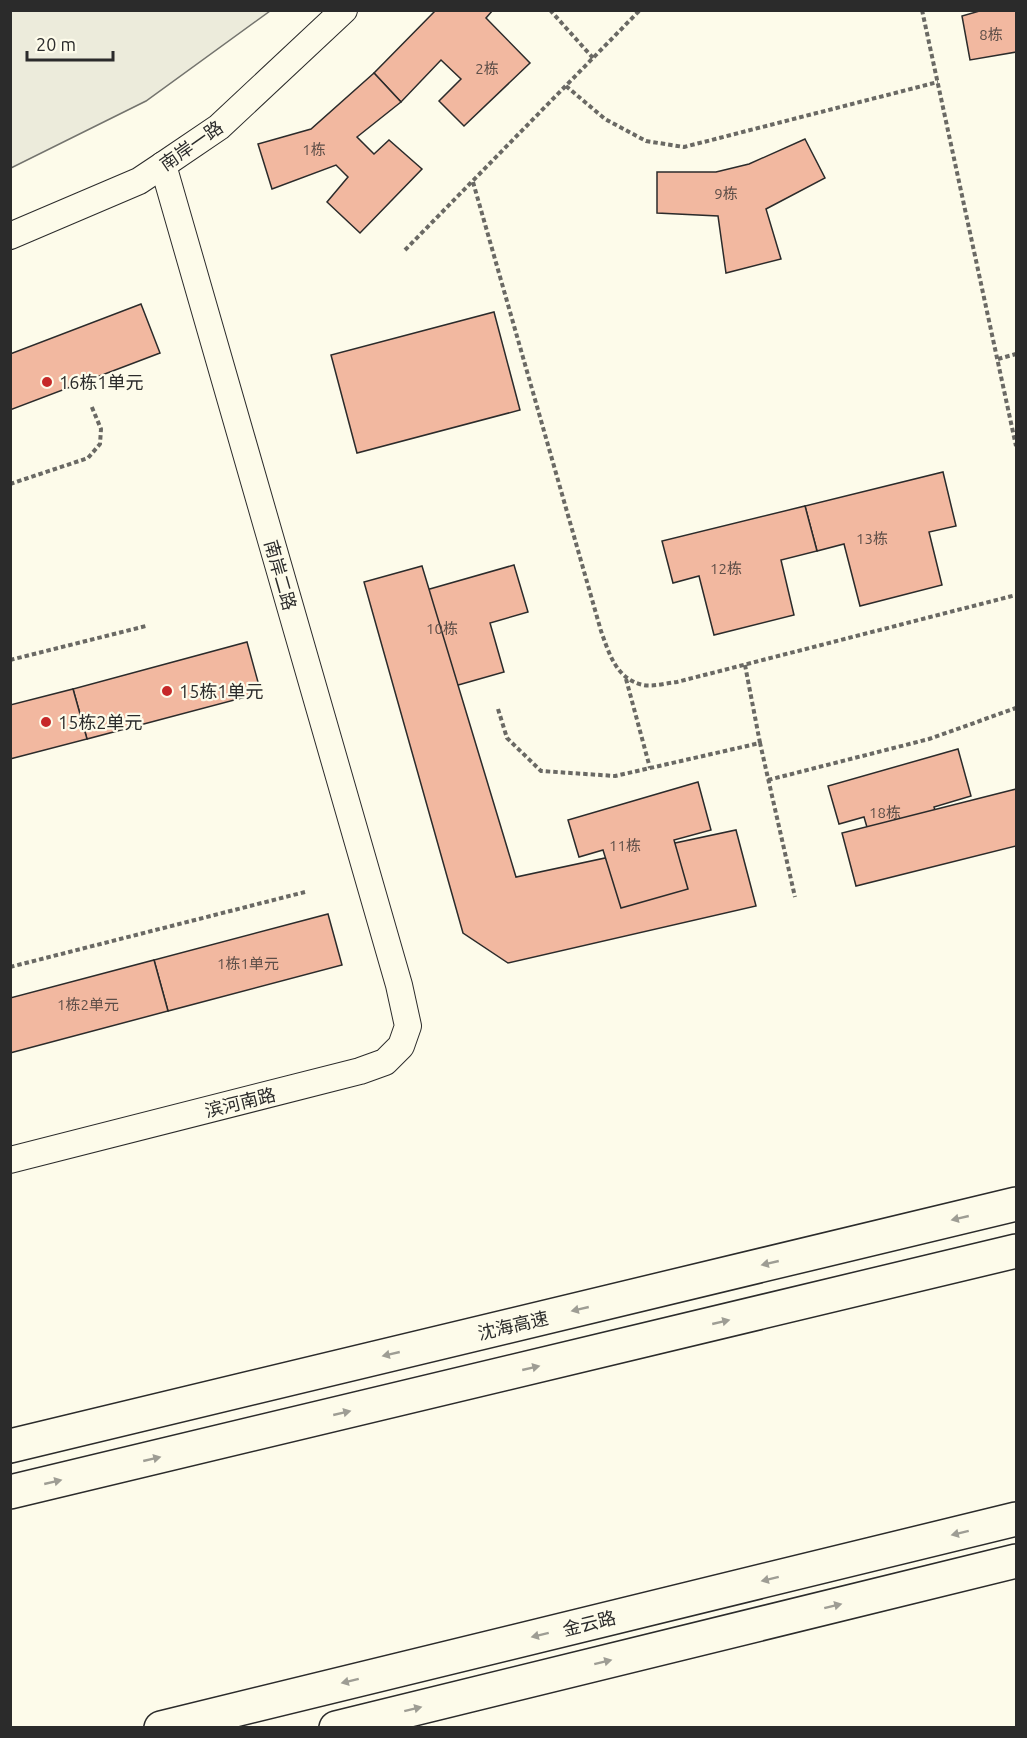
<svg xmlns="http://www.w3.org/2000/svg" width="1027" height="1738" font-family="Ubuntu,'Noto Sans SC',sans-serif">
  <rect width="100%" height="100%" fill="#fdfbea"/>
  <polygon fill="#ecebdb" stroke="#74746e" stroke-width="1.5" points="10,11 11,10 270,11 146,101 11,168"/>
  <g fill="#f2b8a0" stroke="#2b2b2b" stroke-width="1.5">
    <polygon points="436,10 493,10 486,18 530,63 464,126 439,101 461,79 441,60 401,102 374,73"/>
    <polygon points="983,10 1016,10 1016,52 970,60 962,16"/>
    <polygon points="374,73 401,102 357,137 374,154 389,140 422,169 360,233 327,202 348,177 336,165 272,189 258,144 311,129"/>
    <polygon points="805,139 825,178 766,209 781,259 726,273 718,216 657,213 657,172 716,172 749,164"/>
    <polygon points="141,304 160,353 10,410 10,354"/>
    <polygon points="494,312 520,410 357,453 331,355"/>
    <polygon points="943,472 956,526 929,532 942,585 860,606 844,544 817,551 805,506"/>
    <polygon points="805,506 817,551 781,560 794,615 714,635 699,576 673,583 662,541"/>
    <polygon points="514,565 528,612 490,623 504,672 437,691 420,633 396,640 384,602"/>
    <polygon points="422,566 516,877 736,830 756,906 508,963 463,933 364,582"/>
    <polygon points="247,642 261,693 87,739 73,689"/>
    <polygon points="73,689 87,739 10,759 10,705"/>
    <polygon points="958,749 971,796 934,807 948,856 881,875 864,817 839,824 828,786"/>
    <polygon points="698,782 711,830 674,840 688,889 621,908 603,850 579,857 568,820"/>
    <polygon points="1016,789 1016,846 856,886 842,833"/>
    <polygon points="328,914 342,965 168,1011 154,960"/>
    <polygon points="154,960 168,1011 10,1053 10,998"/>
  </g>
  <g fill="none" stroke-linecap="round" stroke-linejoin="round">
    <g stroke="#2b2b2b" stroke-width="28">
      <g id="minor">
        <polyline points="10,236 139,181 163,165 219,127 344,10"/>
        <polyline points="10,1160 360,1071 385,1062 401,1046 408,1026 399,985 163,165"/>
      </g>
    </g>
    <g stroke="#2b2b2b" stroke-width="36">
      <g id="tertiary">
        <polyline points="161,1728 1016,1519"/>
        <polyline points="336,1728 1016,1561"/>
      </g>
    </g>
    <g stroke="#2b2b2b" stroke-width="36">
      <g id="motorway">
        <polyline points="10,1446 1016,1204"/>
        <polyline points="10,1492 1016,1251"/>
      </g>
    </g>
    <g stroke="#6a6964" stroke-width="4" stroke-dasharray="4.5 3" stroke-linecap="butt">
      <polyline points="550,10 593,58"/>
      <polyline points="922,10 1016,446"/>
      <polyline points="566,86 605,119 646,141 684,147 938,82"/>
      <path d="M473 182 601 631C609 653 616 679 643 685 653 687 666 683 677 682L1016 595"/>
      <polyline points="405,250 640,10"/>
      <polyline points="998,359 1016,354"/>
      <polyline points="10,484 88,458 100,444 101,429 91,405"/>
      <polyline points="10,660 146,626"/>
      <polyline points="745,665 760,743"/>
      <polyline points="626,679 650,768"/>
      <polyline points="498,709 507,738 541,771 615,776 760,743 795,897"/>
      <polyline points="768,780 929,739 1016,708"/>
      <polyline points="10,967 305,892"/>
    </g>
    <use href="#minor" stroke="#fdfbea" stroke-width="26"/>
    <use href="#tertiary" stroke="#fdfbea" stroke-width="33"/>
    <use href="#motorway" stroke="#fdfbea" stroke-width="33"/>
  </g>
  <defs><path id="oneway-solid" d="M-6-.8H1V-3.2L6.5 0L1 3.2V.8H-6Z" transform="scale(1.5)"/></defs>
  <g fill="#9e9d94">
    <use href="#oneway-solid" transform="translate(960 1218) rotate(167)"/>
    <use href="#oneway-solid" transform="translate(770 1263) rotate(167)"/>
    <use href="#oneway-solid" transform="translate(580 1309) rotate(167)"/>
    <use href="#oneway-solid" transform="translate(721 1322) rotate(-13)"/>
    <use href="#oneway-solid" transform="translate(391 1354) rotate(167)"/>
    <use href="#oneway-solid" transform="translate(531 1368) rotate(-13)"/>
    <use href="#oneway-solid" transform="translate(342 1413) rotate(-13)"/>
    <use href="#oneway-solid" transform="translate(152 1459) rotate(-13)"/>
    <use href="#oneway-solid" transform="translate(53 1482) rotate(-13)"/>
    <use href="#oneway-solid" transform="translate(960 1533) rotate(166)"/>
    <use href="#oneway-solid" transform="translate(770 1579) rotate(166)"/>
    <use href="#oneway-solid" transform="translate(833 1606) rotate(-14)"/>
    <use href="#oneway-solid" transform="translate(540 1635) rotate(166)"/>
    <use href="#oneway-solid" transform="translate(603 1662) rotate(-14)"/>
    <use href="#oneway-solid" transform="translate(350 1681) rotate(166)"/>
    <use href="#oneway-solid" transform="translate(413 1709) rotate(-14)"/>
  </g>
  <g fill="#c62828" stroke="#fdfbea" stroke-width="2">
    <circle cx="47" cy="382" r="6"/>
    <circle cx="167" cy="691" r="6"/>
    <circle cx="46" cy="722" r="6"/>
  </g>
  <g text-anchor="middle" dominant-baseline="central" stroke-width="4.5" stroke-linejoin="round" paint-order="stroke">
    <g font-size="15" fill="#5d4e48">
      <text x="991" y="34">8栋</text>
      <text x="487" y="68">2栋</text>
      <text x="314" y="149">1栋</text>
      <text x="726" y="193">9栋</text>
      <text x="872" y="538">13栋</text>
      <text x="726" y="568">12栋</text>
      <text x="442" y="628">10栋</text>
      <text x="885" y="812">18栋</text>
      <text x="625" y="845">11栋</text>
      <text x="248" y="963">1栋1单元</text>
      <text x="88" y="1004">1栋2单元</text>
    </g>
    <g font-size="18" fill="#2b2b2b" stroke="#fdfbea">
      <text transform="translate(191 145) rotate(-35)">南岸一路</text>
      <text transform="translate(281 575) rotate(74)">南岸二路</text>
      <text transform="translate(240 1102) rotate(-14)">滨河南路</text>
      <text transform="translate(513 1325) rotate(-13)">沈海高速</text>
      <text transform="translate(589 1623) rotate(-14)">金云路</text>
    </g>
    <g font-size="18" fill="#2b2b2b" stroke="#fdfbea" text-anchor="start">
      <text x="59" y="382">16栋1单元</text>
      <text x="179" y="691">15栋1单元</text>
      <text x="58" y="722">15栋2单元</text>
    </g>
  </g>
  <rect width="1027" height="1738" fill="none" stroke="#2b2b2b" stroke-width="24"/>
  <path d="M27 51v9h86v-9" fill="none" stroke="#2b2b2b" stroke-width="3"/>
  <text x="36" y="51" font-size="18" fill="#2b2b2b" stroke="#fdfbea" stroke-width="4.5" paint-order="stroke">20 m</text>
</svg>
